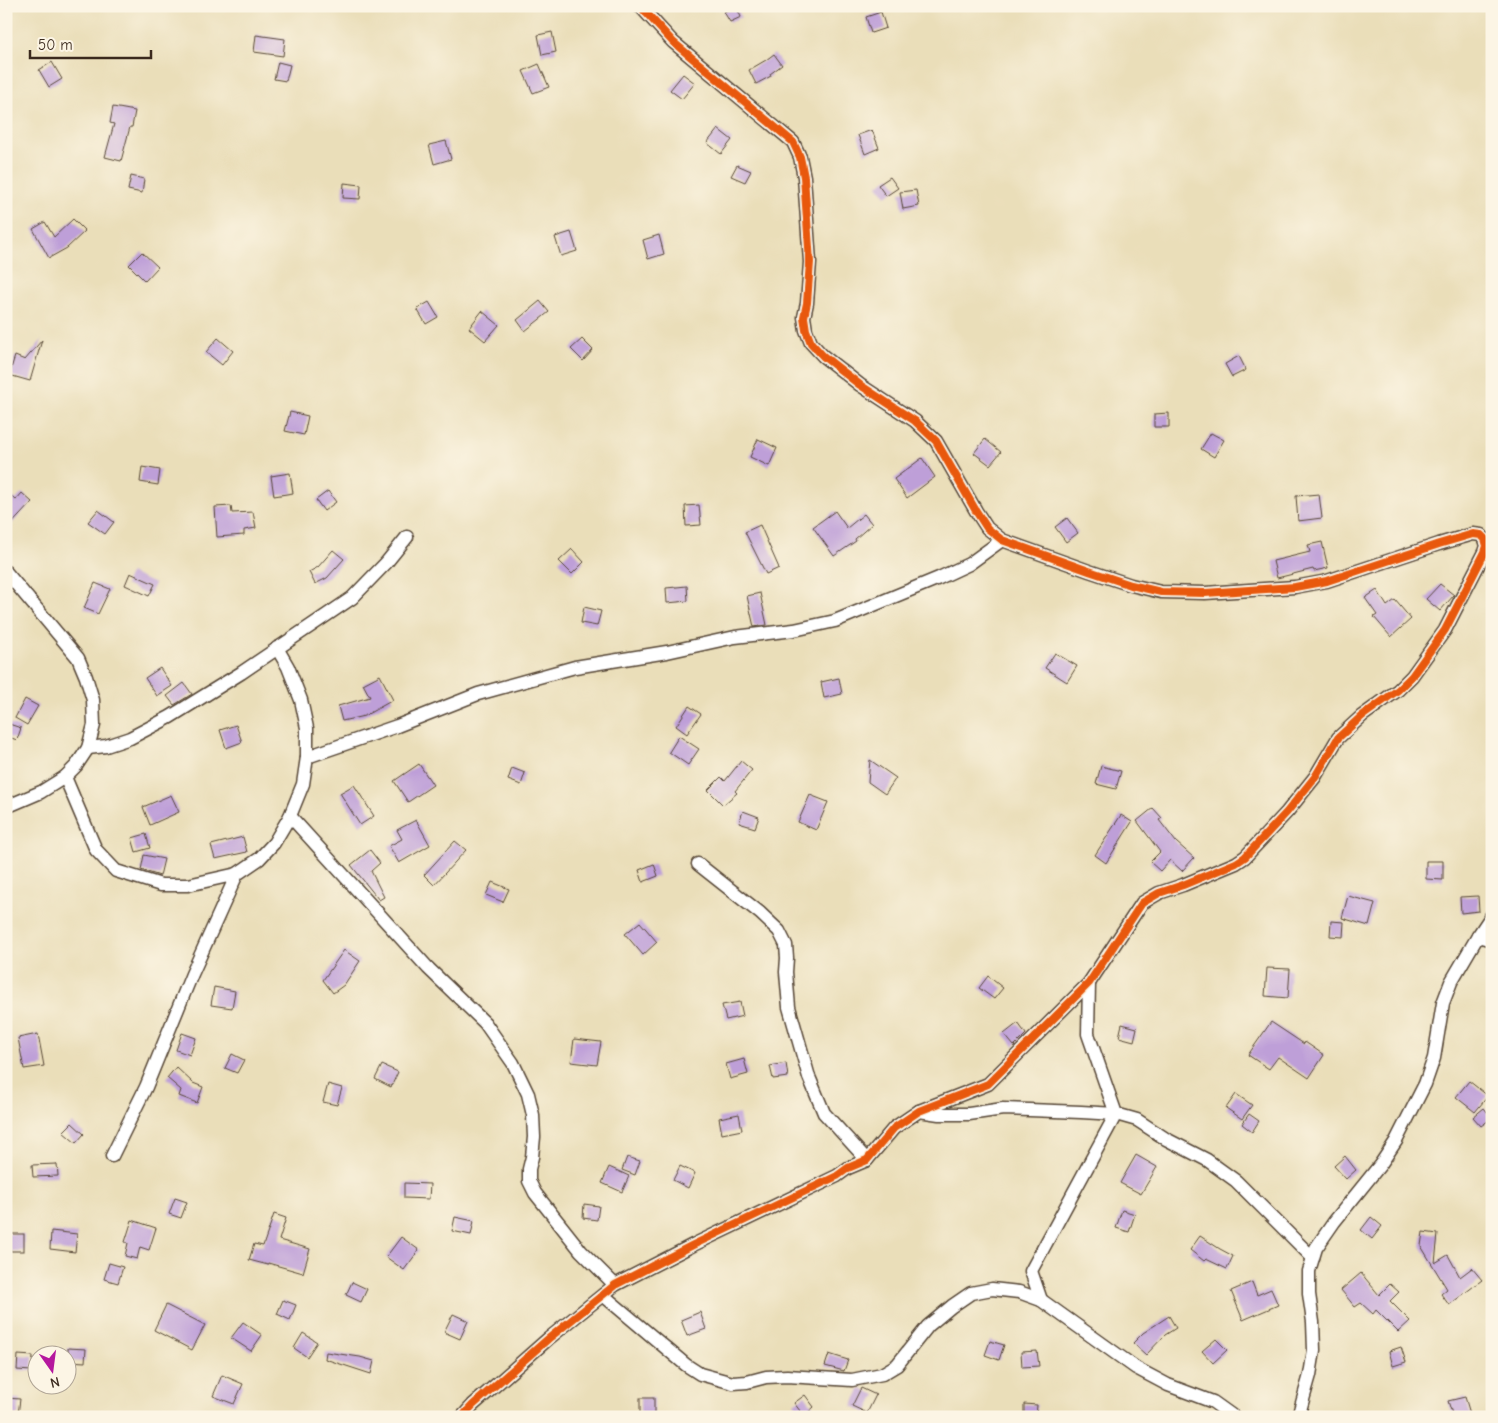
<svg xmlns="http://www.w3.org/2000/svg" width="1498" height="1423" font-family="'Comic Neue',sans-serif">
  <rect width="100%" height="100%" fill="#fcf5e5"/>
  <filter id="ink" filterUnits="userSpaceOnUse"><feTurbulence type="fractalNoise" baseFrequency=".02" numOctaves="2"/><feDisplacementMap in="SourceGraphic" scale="10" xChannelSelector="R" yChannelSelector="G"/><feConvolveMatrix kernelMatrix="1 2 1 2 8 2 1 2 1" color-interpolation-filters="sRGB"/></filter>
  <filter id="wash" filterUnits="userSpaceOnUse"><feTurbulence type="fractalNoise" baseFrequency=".0096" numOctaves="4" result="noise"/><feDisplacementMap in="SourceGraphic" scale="20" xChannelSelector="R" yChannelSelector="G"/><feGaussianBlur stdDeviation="1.12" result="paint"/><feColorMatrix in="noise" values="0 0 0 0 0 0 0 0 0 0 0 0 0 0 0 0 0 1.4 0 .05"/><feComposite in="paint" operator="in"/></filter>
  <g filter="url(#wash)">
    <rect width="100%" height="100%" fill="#eadeb9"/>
    <g id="blocks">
      <g fill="#be9fd8">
        <polygon points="734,6 736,6 741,17 730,22 724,12"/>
        <polygon points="881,12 886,28 871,33 866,17"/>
        <polygon points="552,32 556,52 542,55 538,35"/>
        <polygon points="256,35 285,39 283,56 254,52"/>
        <polygon points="774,54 782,65 770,74 771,76 756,84 749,70 766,60"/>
        <polygon points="52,62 62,79 49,87 39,70"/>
        <polygon points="278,62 290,65 286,81 274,79"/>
        <polygon points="539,64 549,87 533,93 523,71"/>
        <polygon points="683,74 695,83 682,99 670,90"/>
        <polygon points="113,107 135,111 132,127 130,127 121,161 105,157 114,124 110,123"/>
        <polygon points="718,129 732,140 721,154 707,143"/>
        <polygon points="872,130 879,148 865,154 858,135"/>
        <polygon points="446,141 451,159 434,164 429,145"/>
        <polygon points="737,165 751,171 745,182 731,176"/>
        <polygon points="131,176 144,179 142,193 128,190"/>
        <polygon points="890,177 898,188 886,196 878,185"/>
        <polygon points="344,183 361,185 360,199 343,198"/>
        <polygon points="916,190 919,206 903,209 900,192"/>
        <polygon points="73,219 85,231 67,248 49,258 33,229 45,222 54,237"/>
        <polygon points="571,232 577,251 561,256 555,237"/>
        <polygon points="659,235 664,254 648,259 643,240"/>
        <polygon points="142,252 158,267 145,281 129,265"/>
        <polygon points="540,301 549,312 525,331 517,320"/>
        <polygon points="429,302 438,317 426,324 417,309"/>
        <polygon points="482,311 499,325 485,341 469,328"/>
        <polygon points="218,338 233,351 222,365 206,352"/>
        <polygon points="582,339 593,350 583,361 571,349"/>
        <polygon points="42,340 30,381 9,375 15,356 25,360"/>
        <polygon points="1239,356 1246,370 1232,377 1225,364"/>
        <polygon points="290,412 308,416 304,435 285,431"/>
        <polygon points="1169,413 1169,427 1154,427 1154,414"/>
        <polygon points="1211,433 1224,440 1214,457 1201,449"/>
        <polygon points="758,439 777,448 769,466 750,457"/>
        <polygon points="985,439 1001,452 990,465 974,453"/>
        <polygon points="922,458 935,477 907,498 894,479"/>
        <polygon points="142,467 160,470 158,485 140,482"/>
        <polygon points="290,473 293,493 274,496 271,476"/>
        <polygon points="6,491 16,500 22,493 32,502 6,530"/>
        <polygon points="328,491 336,502 324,511 316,500"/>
        <polygon points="1319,494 1322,518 1298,521 1296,496"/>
        <polygon points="699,505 701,525 686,526 685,506"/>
        <polygon points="231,506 232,513 253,512 256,528 244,530 244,535 217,537 215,507"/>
        <polygon points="98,510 114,522 105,534 88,522"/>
        <polygon points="835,511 847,528 864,514 872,524 855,539 856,541 834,556 813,527"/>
        <polygon points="1067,518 1078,533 1066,542 1055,527"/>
        <polygon points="760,525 779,568 766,574 745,532"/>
        <polygon points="1322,542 1328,568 1314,571 1313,569 1277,578 1273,561 1310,552 1308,545"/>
        <polygon points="572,549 584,562 572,574 559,561"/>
        <polygon points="333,550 344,559 327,578 315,584 309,572 318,567"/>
        <polygon points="130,573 155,584 149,596 125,585"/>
        <polygon points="95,583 110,589 98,614 84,608"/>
        <polygon points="1440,584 1454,595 1440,611 1426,599"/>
        <polygon points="687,586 688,601 667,603 666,588"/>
        <polygon points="1377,590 1387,606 1395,600 1411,619 1391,637 1374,617 1377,615 1365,598"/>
        <polygon points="760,593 767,625 754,627 747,596"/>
        <polygon points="584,607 601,611 597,626 581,623"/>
        <polygon points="1055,653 1077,666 1067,682 1045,668"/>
        <polygon points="160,668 172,686 157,696 145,678"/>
        <polygon points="380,675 393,700 364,716 342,721 338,706 370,697 363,684"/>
        <polygon points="839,678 842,694 824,698 821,682"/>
        <polygon points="184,683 192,694 174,705 167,696"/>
        <polygon points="25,699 38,706 27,725 15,718"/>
        <polygon points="689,706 701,714 687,734 676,726"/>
        <polygon points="6,723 21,728 17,740 6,736"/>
        <polygon points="236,725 242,742 226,748 220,730"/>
        <polygon points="679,736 699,749 688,765 669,752"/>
        <polygon points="870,760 896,778 885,794 868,782"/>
        <polygon points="741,761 752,770 735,791 737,793 723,805 708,790 721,777 725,781"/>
        <polygon points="419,764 433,785 408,802 394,781"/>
        <polygon points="1101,766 1121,771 1116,789 1096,784"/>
        <polygon points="512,768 525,773 521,785 508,780"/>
        <polygon points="354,785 374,816 360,825 340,793"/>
        <polygon points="171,795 179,812 150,825 143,807"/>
        <polygon points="810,795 828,802 816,830 798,822"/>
        <polygon points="1153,808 1162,818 1159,820 1176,842 1194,858 1182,871 1170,860 1160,871 1150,862 1160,852 1137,821"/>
        <polygon points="743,811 759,817 755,828 739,823"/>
        <polygon points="1121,815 1132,822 1106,863 1095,855"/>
        <polygon points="416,820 430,845 399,863 389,846 402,839 397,830"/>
        <polygon points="146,834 150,848 136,852 132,838"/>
        <polygon points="243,837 247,852 215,859 211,845"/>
        <polygon points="455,841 466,850 434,885 424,875"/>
        <polygon points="370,850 380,863 371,871 384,897 379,900 351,865"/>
        <polygon points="144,855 164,859 160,876 141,870"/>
        <polygon points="1426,861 1443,861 1443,880 1426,879"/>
        <polygon points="654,864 658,876 643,882 639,870"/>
        <polygon points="492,882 509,889 503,902 486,895"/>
        <polygon points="1348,896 1375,903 1369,926 1342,918"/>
        <polygon points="1478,896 1479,911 1461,913 1460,897"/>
        <polygon points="1331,921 1344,922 1343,937 1330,936"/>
        <polygon points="640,922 657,942 643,955 625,934"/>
        <polygon points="344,950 360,961 344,985 333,993 323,980"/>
        <polygon points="1267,968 1290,969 1288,998 1265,996"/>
        <polygon points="988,976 1003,988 994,999 979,988"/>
        <polygon points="214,987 235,991 232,1008 211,1005"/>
        <polygon points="740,1002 743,1016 726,1020 722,1005"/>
        <polygon points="1271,1022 1304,1044 1305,1042 1324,1055 1309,1078 1278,1057 1269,1069 1248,1055"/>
        <polygon points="1018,1023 1026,1034 1014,1046 1004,1034"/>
        <polygon points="1122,1024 1137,1028 1134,1041 1119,1037"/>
        <polygon points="182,1033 196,1038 190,1055 176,1050"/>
        <polygon points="38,1034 44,1066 24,1069 18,1038"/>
        <polygon points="574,1039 601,1042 597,1065 571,1062"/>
        <polygon points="232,1054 244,1060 237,1073 225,1068"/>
        <polygon points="744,1059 748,1074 730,1079 726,1064"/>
        <polygon points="786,1063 788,1077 773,1079 770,1066"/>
        <polygon points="382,1065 398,1072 391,1087 375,1079"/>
        <polygon points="176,1067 193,1083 203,1087 197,1103 179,1096 181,1090 167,1078"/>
        <polygon points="1469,1081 1488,1096 1475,1112 1456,1097"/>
        <polygon points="328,1084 342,1088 337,1105 323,1102"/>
        <polygon points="1236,1094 1252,1105 1242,1119 1226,1108"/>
        <polygon points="1484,1108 1492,1118 1481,1126 1473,1117"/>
        <polygon points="739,1114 742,1130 722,1134 719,1118"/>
        <polygon points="1249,1114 1259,1121 1252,1132 1242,1124"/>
        <polygon points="72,1123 84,1134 76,1143 63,1132"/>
        <polygon points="1136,1155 1157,1167 1141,1194 1120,1183"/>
        <polygon points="1345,1156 1356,1170 1346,1179 1334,1166"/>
        <polygon points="627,1157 640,1161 635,1175 622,1170"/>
        <polygon points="57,1164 58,1176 33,1177 32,1165"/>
        <polygon points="680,1166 695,1173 688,1188 673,1180"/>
        <polygon points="609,1167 629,1176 622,1192 602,1183"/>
        <polygon points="404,1183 430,1184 429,1199 404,1198"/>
        <polygon points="175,1198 187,1202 181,1218 169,1214"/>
        <polygon points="584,1204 599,1206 597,1220 583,1218"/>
        <polygon points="1122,1210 1135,1214 1129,1232 1116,1228"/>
        <polygon points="274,1214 286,1218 279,1240 310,1249 303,1273 268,1263 268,1265 249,1260 254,1244 263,1246"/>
        <polygon points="455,1217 474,1221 471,1235 452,1231"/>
        <polygon points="1371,1217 1382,1226 1372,1239 1361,1230"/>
        <polygon points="132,1220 156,1228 149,1250 140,1247 137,1259 125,1256 128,1243 125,1242"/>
        <polygon points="51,1231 77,1234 75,1252 50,1249"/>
        <polygon points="1423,1232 1438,1234 1435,1263 1448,1255 1460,1277 1472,1268 1482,1280 1449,1305 1441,1294 1447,1289 1421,1246"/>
        <rect x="6" y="1234" width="18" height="17"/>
        <polygon points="1200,1236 1220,1249 1233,1256 1227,1269 1206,1259 1204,1261 1190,1250"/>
        <polygon points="401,1237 419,1250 404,1270 386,1257"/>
        <polygon points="109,1263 123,1267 118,1283 104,1279"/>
        <polygon points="1361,1273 1379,1295 1390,1284 1399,1292 1390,1301 1410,1321 1398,1332 1376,1310 1373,1314 1361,1303 1355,1307 1341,1290"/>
        <polygon points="352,1282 367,1289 361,1302 346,1295"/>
        <polygon points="1252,1282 1257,1295 1271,1289 1278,1305 1243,1320 1231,1291"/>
        <polygon points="283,1300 296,1305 290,1320 277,1314"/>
        <polygon points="166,1305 205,1325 192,1350 154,1330"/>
        <polygon points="700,1312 706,1329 687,1336 681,1320"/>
        <polygon points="453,1314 468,1321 460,1339 444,1332"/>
        <polygon points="1169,1316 1176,1328 1165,1335 1146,1355 1133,1343 1143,1333"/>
        <polygon points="243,1322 262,1335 251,1351 231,1338"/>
        <polygon points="303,1333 317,1342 307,1357 294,1348"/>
        <polygon points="1216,1339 1227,1350 1213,1363 1202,1351"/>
        <polygon points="990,1341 1004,1345 999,1360 985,1355"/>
        <polygon points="1401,1347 1406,1362 1393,1366 1389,1351"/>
        <polygon points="68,1348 86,1349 85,1362 68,1361"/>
        <polygon points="1037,1351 1039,1366 1022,1367 1021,1352"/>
        <polygon points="326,1352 360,1357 374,1361 371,1374 325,1359"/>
        <polygon points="829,1354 848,1360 844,1371 825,1366"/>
        <polygon points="18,1355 33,1356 32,1371 17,1370"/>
        <polygon points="222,1375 243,1384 234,1404 213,1396"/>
        <polygon points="861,1388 876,1395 867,1413 852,1406"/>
        <polygon points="805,1395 814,1407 804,1416 794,1403"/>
        <polygon points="1465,1397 1471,1417 1453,1417 1448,1401"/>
        <polygon points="6,1398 20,1399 18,1415 6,1414"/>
        <rect x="640" y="1398" width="14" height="18"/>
        <polygon points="1024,1404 1037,1405 1036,1417 1024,1417"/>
      </g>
    </g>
  </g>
  <g filter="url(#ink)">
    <use href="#blocks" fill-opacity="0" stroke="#554535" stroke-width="1"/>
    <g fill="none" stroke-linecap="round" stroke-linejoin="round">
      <g stroke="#554535" stroke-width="15">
        <g id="minor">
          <polyline points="6,572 78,658 86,677 93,700 94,725 88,748 76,766 65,777 41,792 6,807"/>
          <polyline points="88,748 106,746 130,738 170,717 241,673 352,598 386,563 407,537"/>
          <polyline points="307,757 397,726 478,694 575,667 667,652 735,637 794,630 835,621 939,578 969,564 1002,540"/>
          <polyline points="65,777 96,850 116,871 161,885 188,885 237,874 259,859 274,843 290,816 303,784 307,757 307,728 301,700 288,667 277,648"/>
          <polyline points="290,816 428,968 485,1023 513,1063 528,1094 533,1115 534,1137 532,1157 529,1169 529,1181 535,1193 581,1251 615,1285"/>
          <polyline points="698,864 760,913 779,931 786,945 787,958 786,972 789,1007 809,1077 824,1113 867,1160"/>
          <polyline points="1478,936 1492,940"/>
          <polyline points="919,1111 939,1114 969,1114 1003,1109 1081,1112 1116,1114 1137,1120 1166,1139 1207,1160 1236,1181 1313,1258"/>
          <polyline points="112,1156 146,1087 192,974 237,874"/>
          <polyline points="603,1295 686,1365 700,1374 733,1383 747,1382 766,1377 787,1376 852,1380 882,1374 897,1365 928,1326 952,1306 971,1293 992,1289 1019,1292 1041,1300 1136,1368 1168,1385 1213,1402 1234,1417"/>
          <polyline points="1041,1300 1031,1271 1116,1114 1088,1034 1089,983"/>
          <polyline points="462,1417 473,1405 548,1339 615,1285 693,1245 837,1176 848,1168 867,1160 894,1128 919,1111 988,1084 1089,983 1142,903 1159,893 1183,885 1236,863 1245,857 1287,812 1315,777 1338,738 1362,716 1398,690 1412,676 1445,630 1485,552 1487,546 1485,539 1481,535 1473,534 1439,544 1327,581 1295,587 1205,593 1161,592 1131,585 1089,571 1002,540 987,528 976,511 936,441 915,421 860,385 823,356 811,343 806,330 804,317 807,303 810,262 804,177 800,157 793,142 673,42 640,6"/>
          <polyline points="1298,1417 1310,1375 1314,1350 1313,1322 1309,1294 1309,1271 1316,1248 1334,1222 1380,1165 1396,1141 1425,1084 1434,1058 1443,1003 1451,982 1478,936 1492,915"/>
        </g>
      </g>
      <use href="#minor" stroke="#fff" stroke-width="12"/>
      <g stroke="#fcf5e5" stroke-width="11">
        <polyline id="cycleway" points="462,1417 473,1405 548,1339 615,1285 693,1245 837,1176 848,1168 867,1160 894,1128 919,1111 988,1084 1089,983 1142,903 1159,893 1183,885 1236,863 1245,857 1287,812 1315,777 1338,738 1362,716 1398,690 1412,676 1445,630 1485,552 1487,546 1485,539 1481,535 1473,534 1439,544 1327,581 1295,587 1205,593 1161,592 1131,585 1089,571 1002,540 987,528 976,511 936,441 915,421 860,385 823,356 811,343 806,330 804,317 807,303 810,262 804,177 800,157 793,142 673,42 640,6"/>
      </g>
      <use href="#cycleway" stroke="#e8590c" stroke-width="8"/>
    </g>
  </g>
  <rect width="1498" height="1423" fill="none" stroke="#fcf5e5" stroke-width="25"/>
  <g transform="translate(52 1370) rotate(166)"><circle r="24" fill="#fcf5e5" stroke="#afa495"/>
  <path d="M0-4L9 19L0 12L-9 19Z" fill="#b5179e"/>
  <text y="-8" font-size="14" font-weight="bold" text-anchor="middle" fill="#3b2a1e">N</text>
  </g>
  <path d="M30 50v8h121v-8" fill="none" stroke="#3b2a1e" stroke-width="2.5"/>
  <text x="38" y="50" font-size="15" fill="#3b2a1e" stroke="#fcf5e5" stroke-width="4" paint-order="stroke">50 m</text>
</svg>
